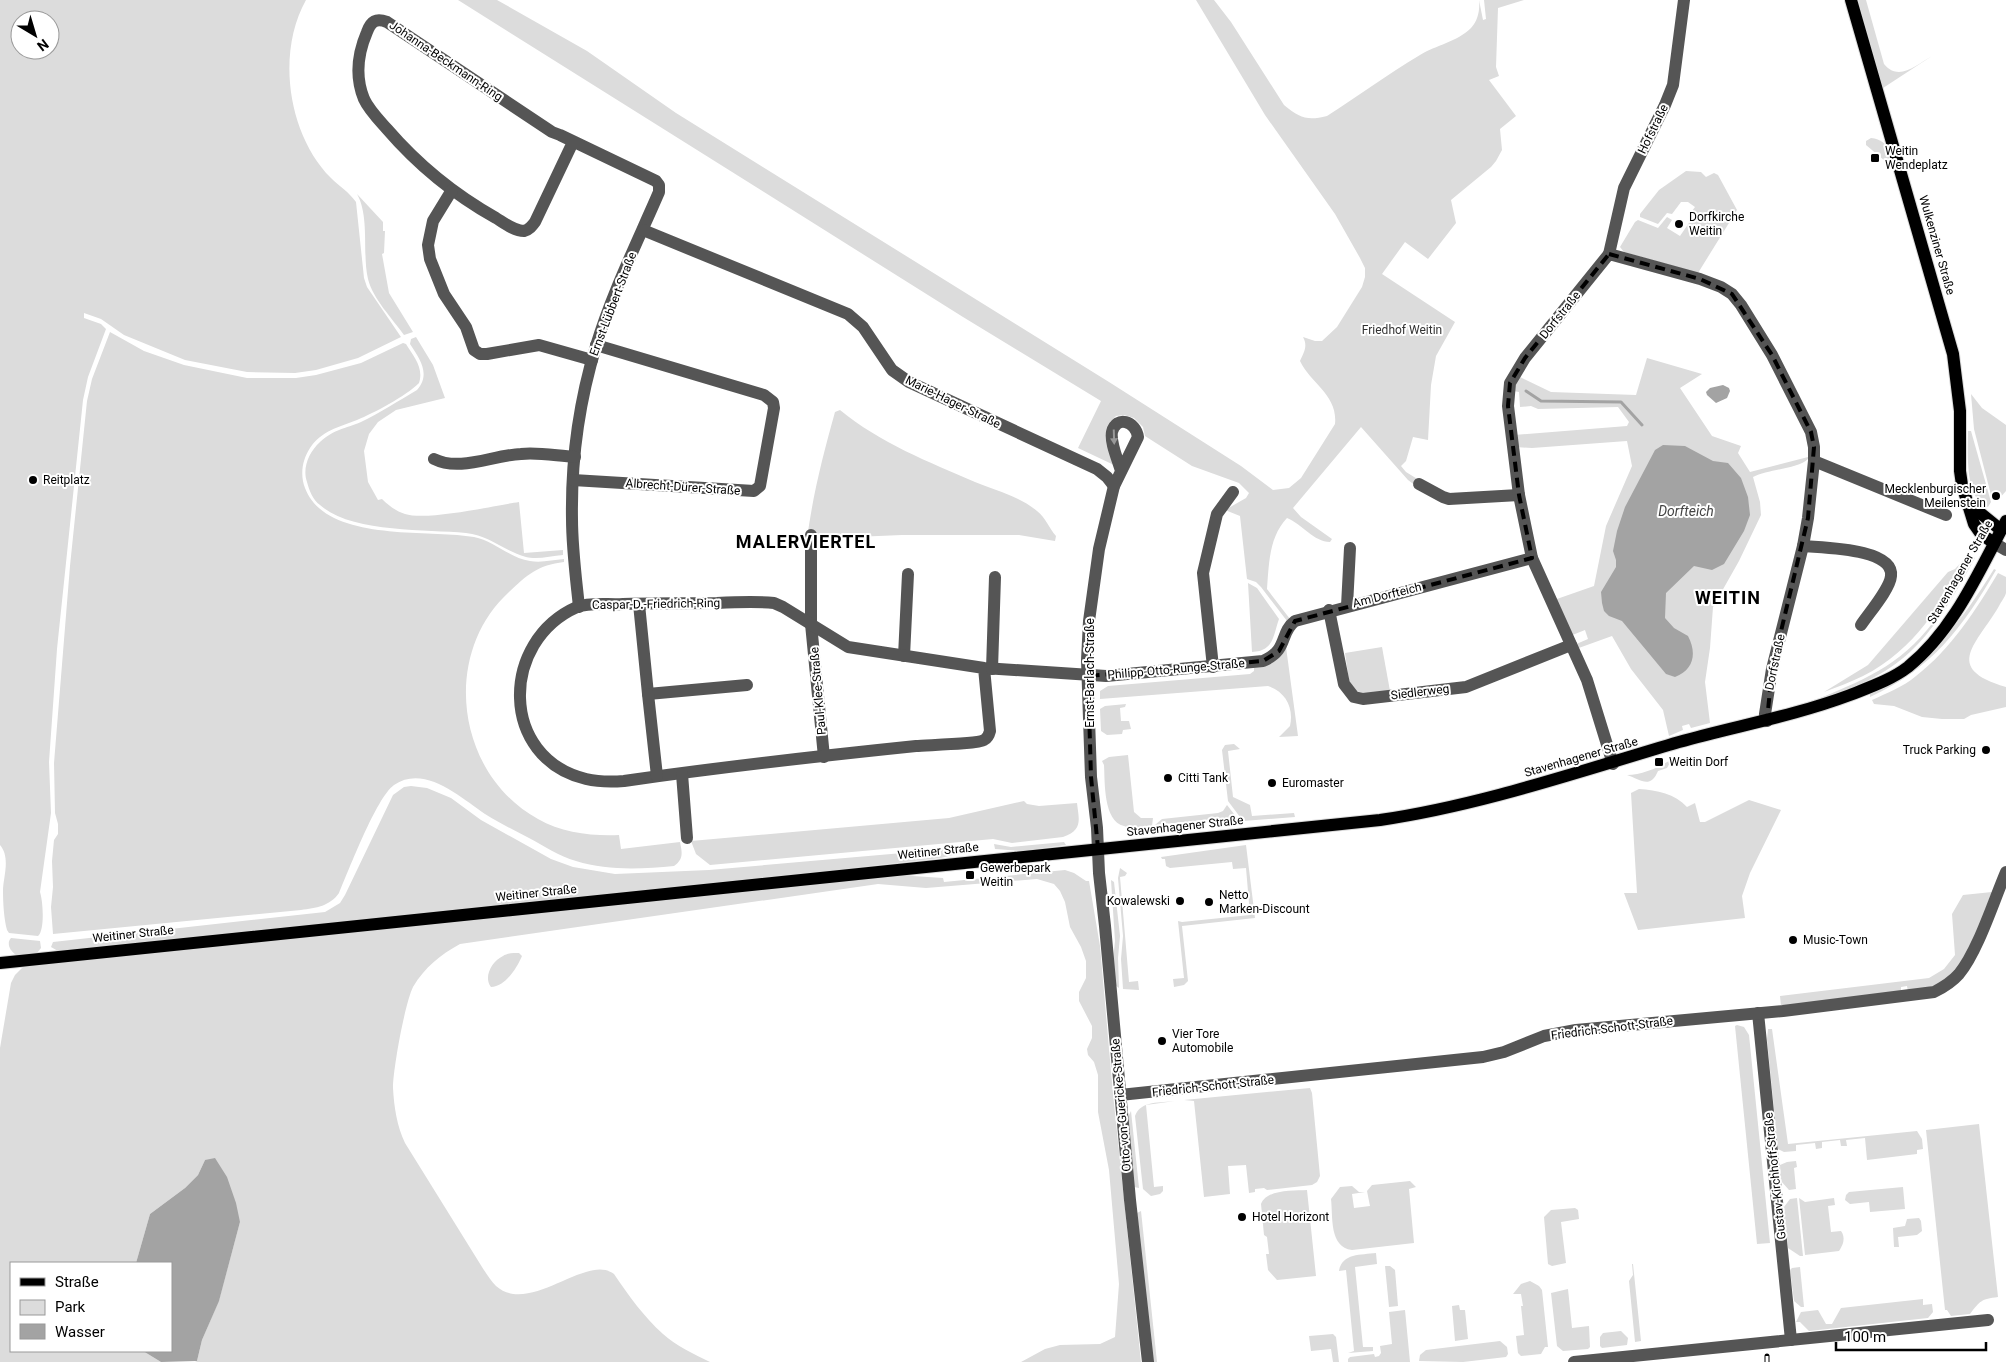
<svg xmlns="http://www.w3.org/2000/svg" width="2006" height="1362" font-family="Roboto,sans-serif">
  <rect width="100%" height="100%" fill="#fff"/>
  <g fill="#dcdcdc" fill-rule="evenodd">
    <path d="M0 0H306C276 53 288 135 331 178 339 186 349 192 356 202L364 278 367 287 401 337 358 358 316 370 295 373 247 372 185 360 124 335 101 319 84 313V318L101 324 106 329 88 377 83 400 57 649 49 762 51 813 40 892C43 901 45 930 38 936L9 933 7 930C4 919 3 903 3 891 3 877 11 858 0 845ZM20 20H50V50H20Z"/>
    <path d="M458 0H497L587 51 676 113 1109 382 1241 466 1273 490 1289 488 1301 478 1335 424C1338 395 1311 384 1300 361 1304 352 1308 346 1303 337L1315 341H1322L1337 327 1362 287 1365 277V268L1360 258 1335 214 1265 115 1196 0H1214L1231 22 1284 105C1300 118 1307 121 1327 116 1358 96 1388 74 1420 55 1436 45 1457 42 1471 28 1478 21 1480 10 1479 0L1483 20 1486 19 1484 0H1524L1498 8 1496 67 1499 76 1489 80 1516 116 1500 129 1502 150 1496 161 1491 167 1451 200 1456 223 1428 259 1405 242 1382 274 1455 322 1436 356 1431 385 1428 440 1413 437 1406 461 1401 466 1406 472 1419 480 1416 486 1408 480 1361 427 1293 508 1301 517 1332 539 1330 542C1314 542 1302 524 1287 518 1269 537 1269 564 1267 589L1290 619 1287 621 1261 587 1256 582 1247 579 1240 516 1225 510 1246 498 1249 493 1239 483 1192 466 1145 436 1143 427 1134 418 1124 415 1116 416 1110 422 1114 465 1078 448 1101 401 963 317Z"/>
    <path d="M1858 0H1866L1884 64C1899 82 1916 65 1932 56L1883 88Z"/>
    <path d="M1871 138C1891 140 1892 158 1896 173L1891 170V166L1866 145V141Z"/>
    <polygon points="1686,171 1701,172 1706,177 1714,173 1718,175 1737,210 1698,273 1624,252 1620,247 1635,222 1638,220 1658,228 1667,217 1672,220 1667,228 1680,236 1693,217 1689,215 1695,207 1688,202 1681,202 1672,214 1667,213 1658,224 1640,217 1640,214 1659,190"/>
    <path d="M357 194 383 222V231H385L384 253 382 254 389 293 413 332 404 335C392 318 373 299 368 279 362 253 370 217 357 194Z"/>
    <path d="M110 332 144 351 184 365 247 378H296L316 375 361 363 403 343 406 344C414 357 424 368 419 383 406 396 374 413 357 420 339 427 321 431 310 448 302 460 300 475 305 488 326 543 427 529 474 537 494 541 510 558 530 561 541 563 553 560 564 559V562C538 565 527 575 509 592 440 655 457 775 538 819 562 833 591 836 619 835L621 849 680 842C682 852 684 859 674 866 642 869 608 871 576 861 559 856 544 846 529 838 514 830 499 823 485 814 461 798 425 764 394 785 376 798 349 870 339 893 330 906 316 908 301 910L53 934 51 907 53 887 52 861 54 840 58 834V824L55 813 54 763 70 566 87 401 92 379Z"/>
    <path d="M416 337 433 365 445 398 396 410 378 422 369 434 364 451 368 482 378 500 382 499C389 506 396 511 405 514 427 521 493 506 519 502L524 553 563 550V555C551 556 537 560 526 557 504 551 489 535 466 533 425 529 351 533 320 505 313 500 309 490 307 482 302 468 309 452 320 442 334 429 345 429 361 422 380 413 398 401 417 390 431 374 420 359 410 344L411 339Z"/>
    <path d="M1647 358 1702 374 1680 388 1712 436 1741 446 1738 453 1750 472 1808 457V459C1798 469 1768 469 1753 477L1760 502 1761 515 1739 561 1713 607 1710 648 1705 682 1710 723 1691 728 1689 724 1682 726 1683 730 1669 736 1663 710 1631 669 1612 636 1576 649 1574 645 1588 639 1585 630 1570 636 1554 600 1594 586 1606 526 1632 466 1627 441 1532 448 1516 447 1514 435 1627 426 1629 422 1618 407 1538 409 1531 406 1520 407 1519 392 1513 391 1518 376 1551 392 1636 395Z"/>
    <polygon points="1971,394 1982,408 2006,425 2006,491 1997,501 1991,495 1974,429"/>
    <path d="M840 410C880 443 929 462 975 482 995 490 1021 497 1037 511 1046 518 1049 528 1056 536L1055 541 1019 535H902L807 539C813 494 823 455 835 412Z"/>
    <path d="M1968 431H1971L1991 502 1988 507C1964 500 1968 450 1968 431Z"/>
    <path d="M1969 554C1942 603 1915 650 1863 676 1851 682 1837 687 1824 692L1868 665 1948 572 1955 569Z"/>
    <path d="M1973 557 1975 558C1932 635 1908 674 1818 699 1871 677 1906 662 1940 613 1952 595 1958 572 1973 557Z"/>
    <path d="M1994 569 1996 570C1963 627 1932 669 1870 697V694C1927 668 1962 621 1994 569Z"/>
    <path d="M1998 573 2006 577C2006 582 2006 588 2006 593 2005 597 2001 602 1999 606 1978 643 1941 668 2006 687V707L1971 715 1964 719H1942L1922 717 1894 706 1874 704 1872 700C1887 693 1903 687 1916 676 1951 649 1976 610 1998 573Z"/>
    <path d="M1248 583 1257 588 1279 619C1273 636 1274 651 1252 652Z"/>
    <path d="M1286 647 1298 736 1279 737 1290 726C1294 708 1286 692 1268 686L1100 699V691L1108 686 1250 674 1254 671V667Z"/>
    <polygon points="1382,647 1390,691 1361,695 1350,687 1345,653"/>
    <polygon points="1126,704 1125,707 1120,708 1121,721 1129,721 1131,729 1123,730 1122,734 1107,735 1101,731 1100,709 1105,706"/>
    <polygon points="1234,744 1240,749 1228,751 1233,797 1250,805 1252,816 1294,813 1295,817 1243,821 1228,801 1222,750 1225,745"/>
    <path d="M1128 755 1134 812 1141 818H1153L1152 826C1143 826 1132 829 1124 826 1103 821 1105 782 1104 765L1102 761 1109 757Z"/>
    <path d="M1672 759 1667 768 1658 771C1650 790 1640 779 1627 775 1642 775 1660 767 1672 759Z"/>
    <polygon points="411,786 427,788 451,798 481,820 551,859 573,867 615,874 709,870 960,848 964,849 964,852 941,858 835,870 58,951 51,947 53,942 325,912 340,903 345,895 393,795 404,787"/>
    <path d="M1639 789C1657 790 1675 794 1687 807L1695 803 1700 822H1705L1749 800 1781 810 1750 873 1742 896 1745 918 1638 930 1624 893H1637L1631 793Z"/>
    <path d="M1024 801 1027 804 1039 806 1077 803C1079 820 1083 830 1063 837L1012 843 993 839 710 865 696 854 691 841 949 818Z"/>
    <polygon points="1227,805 1234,814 1235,820 1213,819 1155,825 1162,819 1218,813 1223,811"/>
    <polygon points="1064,842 1066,845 1022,851 995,849 994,844 1011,847"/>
    <polygon points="1246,845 1255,918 1182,926 1188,981 1184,985 1174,987 1173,979 1184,978 1178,921 1182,922 1250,915 1246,868 1233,869 1232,862 1170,868 1166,866 1165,859 1162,859 1161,857"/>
    <polygon points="1120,868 1127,873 1125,876 1120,877 1129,982 1138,981 1139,990 1123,989 1121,959 1123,936 1118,878"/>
    <path d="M1065 870 1074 873 1086 881H1089L1100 946 1113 1094 1141 1362H1021L1045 1349 1060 1345 1100 1344 1115 1337 1119 1284 1109 1170 1098 1112V1075L1094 1062 1088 1055 1087 1049 1092 1038V1026L1079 1001V992L1086 978V961L1081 947 1070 927 1065 902 1060 891 1054 884 1037 879 926 888 878 884 460 944C440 955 425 967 413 987 405 1003 393 1069 393 1088 394 1107 397 1126 405 1143L482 1267C486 1273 491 1281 496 1286 530 1316 586 1253 614 1274 629 1296 644 1317 663 1334 676 1346 694 1354 710 1362H195L197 1361 202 1340 219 1300 240 1222 205 1160 198 1175 185 1188 150 1214 136 1263H11V1351H143L161 1362H0V1048L11 983 15 975 23 967 898 875 943 878 944 882Z"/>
    <polygon points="1111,880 1114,882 1120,936 1118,958 1119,988 1115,985 1113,960 1115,941"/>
    <path d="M1992 892C1981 919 1969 963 1945 980 1935 987 1920 989 1908 992L1907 986 1901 987V993L1781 1006 1780 996 1929 978 1944 969 1955 955 1952 914 1963 895Z"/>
    <path d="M11 938 40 941 41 948 37 953 16 955C10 951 6 943 11 938Z"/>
    <path d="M519 953 522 956C517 968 505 987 491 987 483 977 492 961 503 956 507 953 514 953 519 953Z"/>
    <polygon points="1737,1025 1744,1027 1749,1035 1770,1243 1757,1244 1735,1026"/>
    <polygon points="1768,1029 1772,1029 1788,1144 1917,1131 1922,1139 1923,1149 1917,1150 1917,1154 1867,1160 1865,1138 1846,1140 1847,1146 1841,1146 1840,1140 1822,1142 1822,1148 1816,1149 1815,1143 1796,1145 1796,1151 1784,1152 1778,1149 1767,1039"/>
    <polygon points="1310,1088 1312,1093 1320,1176 1317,1182 1312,1185 1267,1190 1264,1188 1255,1189 1255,1192 1249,1193 1246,1165 1228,1166 1230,1194 1204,1197 1194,1101 1184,1100"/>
    <path d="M1175 1101 1146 1105 1154 1187 1163 1186V1191L1160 1194 1151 1196 1143 1189 1135 1116C1141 1100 1161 1103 1175 1101Z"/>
    <polygon points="1131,1111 1139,1188 1134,1187 1128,1117"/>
    <path d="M1979 1124 1998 1297C1981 1299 1980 1301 1970 1314L1951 1316 1947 1310H1945L1926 1130Z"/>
    <polygon points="1796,1161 1797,1167 1794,1168 1796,1189 1789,1190 1781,1181 1780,1165 1787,1162"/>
    <path d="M1410 1181 1416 1187 1409 1189 1414 1243 1352 1250C1329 1247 1333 1217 1331 1199L1340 1187 1352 1186 1359 1192H1365L1352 1194 1354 1208 1370 1206 1367 1191 1372 1185Z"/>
    <polygon points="1903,1187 1905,1209 1870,1212 1869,1202 1850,1204 1845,1200 1846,1195 1849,1192"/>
    <path d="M1307 1190 1316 1276 1277 1280 1268 1270 1266 1254H1269L1267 1237 1264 1235 1261 1204C1267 1189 1293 1191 1307 1190Z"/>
    <polygon points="1797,1198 1803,1256 1800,1256 1788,1248 1784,1207 1790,1199"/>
    <path d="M1799 1198 1805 1202 1834 1198 1835 1205 1828 1206 1831 1232 1841 1231C1846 1238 1843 1245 1839 1251L1805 1255Z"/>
    <polygon points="1575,1208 1578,1210 1579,1219 1561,1222 1566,1263 1552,1266 1548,1264 1544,1217 1551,1210"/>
    <polygon points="1141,1211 1157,1362 1152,1362 1137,1213"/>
    <polygon points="1919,1218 1921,1221 1922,1231 1917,1235 1898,1237 1899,1247 1894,1247 1893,1228 1905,1226 1907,1219"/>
    <path d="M1376 1253 1377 1264 1355 1267 1363 1347H1373V1351L1348 1353 1354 1351 1346 1270 1339 1271C1342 1253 1361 1255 1376 1253Z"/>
    <polygon points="1632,1264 1633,1264 1641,1341 1635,1342 1629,1281 1633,1275"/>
    <polygon points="1385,1266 1390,1266 1395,1270 1398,1306 1389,1307"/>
    <polygon points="1800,1267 1804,1307 1801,1307 1794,1301 1790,1270 1792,1268"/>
    <polygon points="1530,1281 1539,1286 1542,1290 1548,1347 1545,1347 1541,1354 1521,1356 1518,1353 1516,1336 1524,1335 1521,1306 1523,1306 1521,1294 1513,1294 1521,1284"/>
    <polygon points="1568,1289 1572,1328 1589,1326 1590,1347 1588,1349 1563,1351 1557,1346 1551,1293"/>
    <polygon points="1923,1299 1923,1305 1932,1304 1933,1312 1928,1318 1809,1331 1800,1322 1796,1322 1801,1312 1818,1310 1826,1324 1832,1324 1841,1308"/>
    <polygon points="1459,1305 1460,1310 1465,1310 1468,1339 1455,1341 1452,1306"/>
    <polygon points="1405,1310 1410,1362 1348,1362 1348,1359 1350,1357 1374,1354 1375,1357 1379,1356 1381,1353 1380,1346 1392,1344 1389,1312"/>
    <polygon points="1621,1331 1628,1338 1627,1345 1602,1348 1600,1346 1600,1337 1603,1333"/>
    <polygon points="1333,1334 1336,1337 1339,1362 1333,1362 1331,1349 1311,1351 1309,1336"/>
    <polygon points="1500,1341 1507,1347 1508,1354 1506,1357 1463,1362 1419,1361 1420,1355 1426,1350"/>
  </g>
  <g fill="#a3a3a3">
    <polygon points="1723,385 1729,388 1730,391 1727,398 1716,403 1707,395 1706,392 1710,388"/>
    <path d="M1663 445 1685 446 1713 461 1728 463 1741 478 1748 497 1750 515 1744 531 1724 564 1712 570 1694 566 1666 593 1665 618 1674 628 1688 636C1697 653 1694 670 1675 677L1666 674 1622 621 1609 616 1604 611 1602 603 1601 592 1616 567V560L1613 551 1617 531 1625 507 1655 450Z"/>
    <polygon points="215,1158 227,1177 236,1203 240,1222 219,1301 202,1340 197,1361 161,1362 143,1351 171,1351 171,1263 136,1263 150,1214 185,1188 198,1175 205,1160"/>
  </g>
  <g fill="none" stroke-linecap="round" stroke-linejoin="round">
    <polyline stroke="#a3a3a3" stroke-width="3" points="1526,391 1541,401 1621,402 1642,425"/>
    <g stroke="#dbdbdb" stroke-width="14">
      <g id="major">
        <polyline points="1851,0 1953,354 1960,411 1960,471 1962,485 1974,524 1981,534 1994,543"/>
        <polyline points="1968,503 2001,530"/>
        <path d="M0 963 1380 820C1482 805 1580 771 1679 742 1736 726 1794 716 1850 695 1870 687 1891 680 1908 667 1954 630 1979 571 2006 521"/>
      </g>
    </g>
    <g stroke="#555" stroke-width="12">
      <path d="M573 142 535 222C532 226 529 230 524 231 514 231 504 223 496 218 455 195 418 165 387 129 379 120 369 110 364 99 355 77 358 53 367 32 371 21 376 18 387 22L552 132 560 135 656 181 659 185V192C637 243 612 293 596 346 579 402 571 461 572 519 572 548 576 578 579 607"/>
      <polyline points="452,190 433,221 428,245 430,259 444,294 466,327 474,350 480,354 487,354 539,345 592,360"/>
      <polyline points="643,230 848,314 863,327 892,370 909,382 1097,469 1107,477 1114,486"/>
      <polyline points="1609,254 1624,188 1665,105 1673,85 1684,0"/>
      <path d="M434 459C460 472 493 455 521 454 538 452 557 456 575 457"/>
      <polyline points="1814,461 1946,515"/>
      <path d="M1121 471C1118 460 1110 443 1112 432 1116 415 1136 421 1138 437L1114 486 1099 549 1089 621 1087 660 1091 777 1097 828 1099 873 1105 926 1130 1200 1148 1362"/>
      <polyline points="573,480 754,491 760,486 774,408 773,402 764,395 596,345"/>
      <polyline points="1419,484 1443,497 1449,499 1519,495"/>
      <polyline points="811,535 811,624 824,757"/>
      <polyline points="1994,543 2006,550"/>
      <path d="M1803 546C1822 548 1894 548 1891 576 1890 589 1869 613 1861 625"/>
      <polyline points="639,604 648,694 747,685"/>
      <polyline points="1347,606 1350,548"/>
      <polyline points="1329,610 1344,684 1354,697 1363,699 1466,687 1571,645"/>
      <polyline points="904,656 908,574"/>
      <polyline points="1213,667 1203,573 1217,514 1233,492"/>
      <path d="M984 668 990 731C989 735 988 738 984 740 978 744 927 745 916 746 819 756 721 767 624 781 611 782 599 782 586 779 499 758 500 641 577 607 590 602 609 605 623 604 654 603 686 603 717 603 736 602 755 601 774 603L783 607 848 647 984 668 1106 676 1263 661C1289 650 1279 633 1295 621L1532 558"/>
      <polyline points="992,669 995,577"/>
      <polyline points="648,694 657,776"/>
      <polyline points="1613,764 1587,680 1532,558 1519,495 1508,406 1510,383 1525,358 1609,254 1700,279 1721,287 1732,294 1741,305 1772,355 1811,432 1814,447 1814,461 1808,518 1803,546 1772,669 1765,714 1767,721"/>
      <polyline points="682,774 687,838"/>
      <polyline points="1758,1013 1791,1340"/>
      <path d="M1120 1095 1483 1057 1504 1052 1544 1036 1576 1030 1783 1011 1934 992C1944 987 1952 982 1959 974 1978 951 1994 900 2006 872"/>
      <polyline points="1574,1362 1988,1320"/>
    </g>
    <use href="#major" stroke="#000" stroke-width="12"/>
    <g stroke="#000" stroke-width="5">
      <polyline id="rail" points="1767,1362 1767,1356"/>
    </g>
    <use href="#rail" stroke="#fff" stroke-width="3" stroke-dasharray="9" stroke-linecap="butt"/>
  </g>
  <defs><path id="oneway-solid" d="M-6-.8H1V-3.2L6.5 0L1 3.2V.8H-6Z" transform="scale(1.25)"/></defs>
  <use fill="#999" href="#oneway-solid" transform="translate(1114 437) rotate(88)"/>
  <path fill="none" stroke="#000" stroke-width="4" stroke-dasharray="10 6" stroke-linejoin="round" d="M1609 254 1700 279 1732 294 1772 355 1811 432 1814 447 1808 518 1772 669 1767 721 1416 815 1098 848 1091 777 1088 676 1263 661 1279 651 1295 621 1532 558 1519 495 1508 406 1510 383 1525 358Z"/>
  <g fill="#000" stroke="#fff" stroke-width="2">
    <rect x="1870" y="153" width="10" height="10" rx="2.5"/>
    <circle cx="1679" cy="224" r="5"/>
    <circle cx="33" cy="480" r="5"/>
    <circle cx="1996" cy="496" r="5"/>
    <circle cx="1986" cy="750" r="5"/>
    <rect x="1654" y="757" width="10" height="10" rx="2.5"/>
    <circle cx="1168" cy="778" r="5"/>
    <circle cx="1272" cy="783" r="5"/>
    <rect x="965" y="870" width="10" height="10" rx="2.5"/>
    <circle cx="1180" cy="901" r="5"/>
    <circle cx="1209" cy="902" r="5"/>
    <circle cx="1793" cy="940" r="5"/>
    <circle cx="1162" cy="1041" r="5"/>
    <circle cx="1242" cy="1217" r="5"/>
  </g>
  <g text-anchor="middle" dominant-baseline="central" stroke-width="4" stroke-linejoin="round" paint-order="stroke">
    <g font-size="12" fill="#000" stroke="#fff">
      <text transform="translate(446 61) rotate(34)">Johanna-Beckmann-Ring</text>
      <text transform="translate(1653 129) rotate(-64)">Hofstraße</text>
      <text transform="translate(1937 245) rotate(74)">Wulkenziner Straße</text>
      <text transform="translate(613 304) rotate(-69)">Ernst-Lübbert-Straße</text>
      <text transform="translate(1560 315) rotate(-51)">Dorfstraße</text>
      <text transform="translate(953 402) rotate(26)">Marie-Hager-Straße</text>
      <text transform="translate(683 487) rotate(4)">Albrecht-Dürer-Straße</text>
      <text transform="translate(1960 572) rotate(-60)">Stavenhagener Straße</text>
      <text transform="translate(1387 595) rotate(-14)">Am Dorfteich</text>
      <text transform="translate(656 604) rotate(-1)">Caspar-D.-Friedrich-Ring</text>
      <text transform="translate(1775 662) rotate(-78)">Dorfstraße</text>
      <text transform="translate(1176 669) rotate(-5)">Philipp-Otto-Runge-Straße</text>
      <text transform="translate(1090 673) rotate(-90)">Ernst-Barlach-Straße</text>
      <text transform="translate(818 691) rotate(-95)">Paul-Klee-Straße</text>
      <text transform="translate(1420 692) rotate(-7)">Siedlerweg</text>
      <text transform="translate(1581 757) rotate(-16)">Stavenhagener Straße</text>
      <text transform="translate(1185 826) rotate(-6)">Stavenhagener Straße</text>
      <text transform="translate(938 851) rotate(-6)">Weitiner Straße</text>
      <text transform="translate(536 893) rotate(-6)">Weitiner Straße</text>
      <text transform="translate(133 934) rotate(-6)">Weitiner Straße</text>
      <text transform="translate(1612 1028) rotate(-7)">Friedrich-Schott-Straße</text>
      <text transform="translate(1213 1086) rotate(-6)">Friedrich-Schott-Straße</text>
      <text transform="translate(1121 1105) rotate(-95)">Otto-von-Guericke-Straße</text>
      <text transform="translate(1775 1176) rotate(-96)">Gustav-Kirchhoff-Straße</text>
    </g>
    <g font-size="12" fill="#000" stroke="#fff" text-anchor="start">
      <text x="1885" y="151">Weitin<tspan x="1885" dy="14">Wendeplatz</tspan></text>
      <text x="1689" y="217">Dorfkirche<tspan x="1689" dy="14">Weitin</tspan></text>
      <text x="43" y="480">Reitplatz</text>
      <text x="1986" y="489" text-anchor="end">Mecklenburgischer<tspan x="1986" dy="14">Meilenstein</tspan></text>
      <text x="1976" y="750" text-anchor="end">Truck Parking</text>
      <text x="1669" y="762">Weitin Dorf</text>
      <text x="1178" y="778">Citti Tank</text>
      <text x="1282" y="783">Euromaster</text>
      <text x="980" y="868">Gewerbepark<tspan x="980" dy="14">Weitin</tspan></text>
      <text x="1219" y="895">Netto<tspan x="1219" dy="14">Marken-Discount</tspan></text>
      <text x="1170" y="901" text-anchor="end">Kowalewski</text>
      <text x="1803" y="940">Music-Town</text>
      <text x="1172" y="1034">Vier Tore<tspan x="1172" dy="14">Automobile</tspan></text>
      <text x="1252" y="1217">Hotel Horizont</text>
    </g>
    <g font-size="12" fill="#333" stroke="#fff">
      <text x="1402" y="330">Friedhof Weitin</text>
    </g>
    <g font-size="14" font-style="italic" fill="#444" stroke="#fff">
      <text x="1686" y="511">Dorfteich</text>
    </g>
    <g font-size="18" font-weight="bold" letter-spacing="1" fill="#000" stroke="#fff">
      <text x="806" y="541">MALERVIERTEL</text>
      <text x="1728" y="597">WEITIN</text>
    </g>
  </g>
  <rect x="10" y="1262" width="162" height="90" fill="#ffffff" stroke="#999999"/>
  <rect x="20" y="1278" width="25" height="8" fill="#000000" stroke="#999999"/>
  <text x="55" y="1287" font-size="15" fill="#000000">Straße</text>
  <rect x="20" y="1300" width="25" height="15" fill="#dcdcdc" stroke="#999999"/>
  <text x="55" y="1312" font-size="15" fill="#000000">Park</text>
  <rect x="20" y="1324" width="25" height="15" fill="#a3a3a3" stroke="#999999"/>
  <text x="55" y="1337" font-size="15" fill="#000000">Wasser</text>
  <g transform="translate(35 35) rotate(142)"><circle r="24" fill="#ffffff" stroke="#999999"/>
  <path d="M0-4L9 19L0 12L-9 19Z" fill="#000000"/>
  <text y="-8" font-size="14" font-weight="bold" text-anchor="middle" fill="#000000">N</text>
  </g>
  <path d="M1836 1342v8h150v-8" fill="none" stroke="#000000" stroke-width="2.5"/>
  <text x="1844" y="1342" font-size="15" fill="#000000" stroke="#ffffff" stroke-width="4" paint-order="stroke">100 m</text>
</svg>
